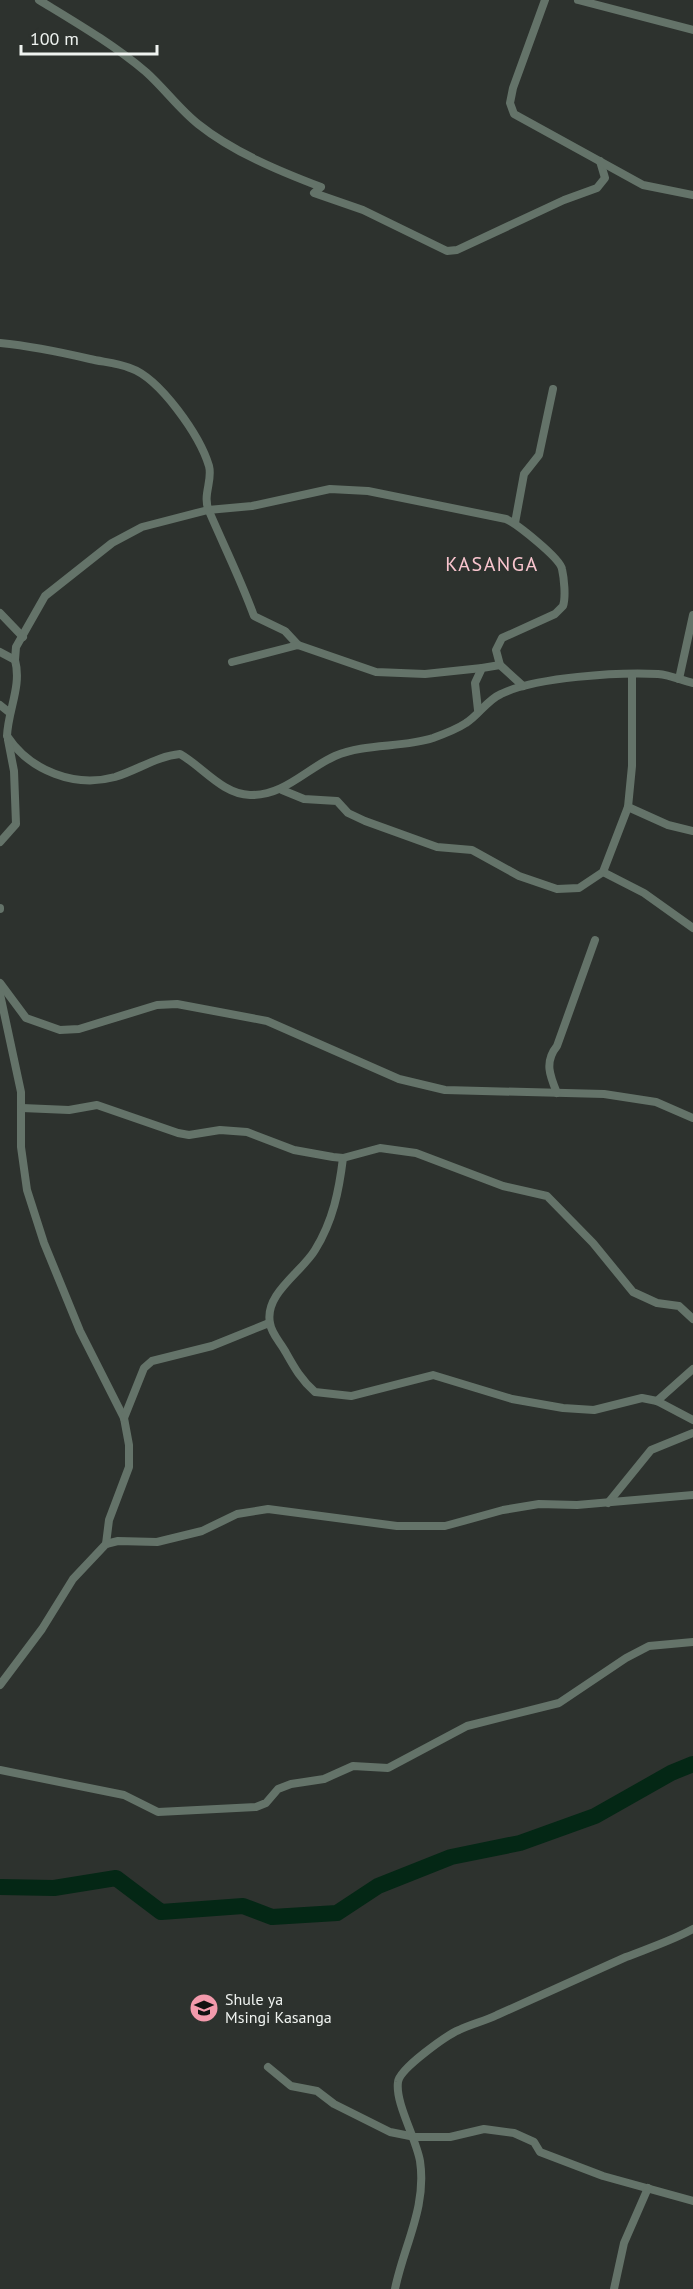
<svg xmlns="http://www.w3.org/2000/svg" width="693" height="2289" font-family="'PT Sans',sans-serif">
  <rect width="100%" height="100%" fill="#2d322e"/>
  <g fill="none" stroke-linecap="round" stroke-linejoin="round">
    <polyline stroke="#042715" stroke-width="16" points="0,1887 54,1888 116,1878 161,1912 243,1906 272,1917 337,1913 378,1886 451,1857 520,1843 595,1816 671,1773 693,1764"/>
    <g stroke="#647369" stroke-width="8">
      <path d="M39 0C75 22 113 44 146 72 164 88 179 109 198 124 233 152 279 171 321 187L314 193 363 210 447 251 457 250 564 200 597 188 605 178 600 161"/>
      <polyline points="545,0 513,88 510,103 514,114 643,185 693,195"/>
      <polyline points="578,0 693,30"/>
      <path d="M0 343C31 346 60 352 90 359 103 362 118 363 130 368 160 378 200 436 209 466 213 481 202 495 209 511 224 546 241 580 254 616L285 631 298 645"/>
      <polyline points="515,523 524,474 539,455 553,389"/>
      <polyline points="0,613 23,637"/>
      <path d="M0 652 15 660C22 686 8 710 7 736 30 771 75 788 115 777 138 770 157 756 180 754 203 767 222 794 250 795 284 796 306 769 335 756 365 743 402 748 433 738 444 734 457 729 466 723 479 715 487 700 501 694 535 677 619 672 658 674 670 675 681 680 693 683"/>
      <path d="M15 660 16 647 45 596 112 543 142 527 208 510 252 506 330 489 368 491 506 519C517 524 560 558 562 569 564 578 566 597 563 606L555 614 502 638 496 650 500 665 523 686"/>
      <polyline points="232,662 298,645 376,672 425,674 482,668"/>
      <polyline points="679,679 693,615"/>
      <polyline points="0,705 10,713"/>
      <polyline points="478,710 475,683 482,668 500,665"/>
      <polyline points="282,790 304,799 337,801 348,813 365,821 437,847 472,850 519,876 557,889 579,888 603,872 628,807 632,766 632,675"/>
      <polyline points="628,807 668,825 693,831"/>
      <polyline points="0,842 16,824 14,771 8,740"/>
      <polyline points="603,872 644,893 693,928"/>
      <polyline points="0,908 0,909"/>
      <polyline points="0,983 26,1018 60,1030 79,1029 157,1005 177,1004 267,1021 399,1079 445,1090 604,1094 656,1102 693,1118"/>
      <polyline points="0,994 21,1092 21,1147 27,1190 44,1243 80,1331 124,1418 129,1445 129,1467 109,1520 106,1544"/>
      <path d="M557 1093C550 1076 544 1062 557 1046L595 940"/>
      <polyline points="22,1108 69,1110 97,1105 178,1133 189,1135 220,1130 247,1132 294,1150 333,1157 343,1158 380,1148 416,1153 503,1186 547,1196 593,1243 633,1292 657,1303 679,1306 693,1319"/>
      <path d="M343 1158C339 1191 333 1221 315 1250 302 1272 264 1294 270 1323 271 1333 280 1342 285 1351 294 1367 301 1380 315 1392L351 1396 433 1375 512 1399 563 1408 594 1410 642 1398 657 1401 693 1420"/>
      <polyline points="657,1401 693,1369"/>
      <polyline points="124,1418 144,1368 152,1361 212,1346 269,1323"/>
      <polyline points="608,1503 651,1450 693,1433"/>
      <polyline points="0,1685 42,1629 73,1579 106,1544 118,1541 157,1542 202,1531 237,1514 268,1509 397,1526 445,1526 503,1510 539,1504 577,1505 693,1495"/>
      <polyline points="0,1770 124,1795 158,1812 256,1807 266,1803 278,1789 291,1784 324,1779 353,1766 388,1768 467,1726 559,1703 626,1658 649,1646 693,1642"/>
      <polyline points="268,2067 291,2086 317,2091 334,2104 390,2132 415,2137 450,2137 484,2129 514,2133 534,2142 540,2152 603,2176 693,2201"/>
      <path d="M395 2289C404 2245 427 2207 420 2161 416 2138 395 2103 398 2082 399 2069 447 2035 459 2030 471 2024 485 2021 497 2015 540 1996 583 1976 626 1957 649 1948 671 1941 693 1929"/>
      <polyline points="614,2289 624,2243 648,2188"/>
    </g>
  </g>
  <defs>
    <g id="school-disc" transform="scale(1.5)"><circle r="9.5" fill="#f39aac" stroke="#2d322e"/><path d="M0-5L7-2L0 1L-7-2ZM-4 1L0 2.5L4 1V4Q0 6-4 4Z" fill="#111"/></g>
  </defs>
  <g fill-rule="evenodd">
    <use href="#school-disc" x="204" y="2008"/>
  </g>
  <g text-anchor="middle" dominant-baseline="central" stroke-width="6" stroke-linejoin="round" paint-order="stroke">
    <g font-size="16" fill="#eff3f0" stroke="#2d322e" text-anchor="start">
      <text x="225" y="1999">Shule ya<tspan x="225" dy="18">Msingi Kasanga</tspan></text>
    </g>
    <g font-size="20" letter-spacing="1.5" fill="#f9c5ce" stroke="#2d322e">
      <text x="492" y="564">KASANGA</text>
    </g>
  </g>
  <path d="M21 45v9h136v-9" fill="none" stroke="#eff3f0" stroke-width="3"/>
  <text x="30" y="45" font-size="18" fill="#eff3f0" stroke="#2d322e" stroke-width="4.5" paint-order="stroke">100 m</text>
</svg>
